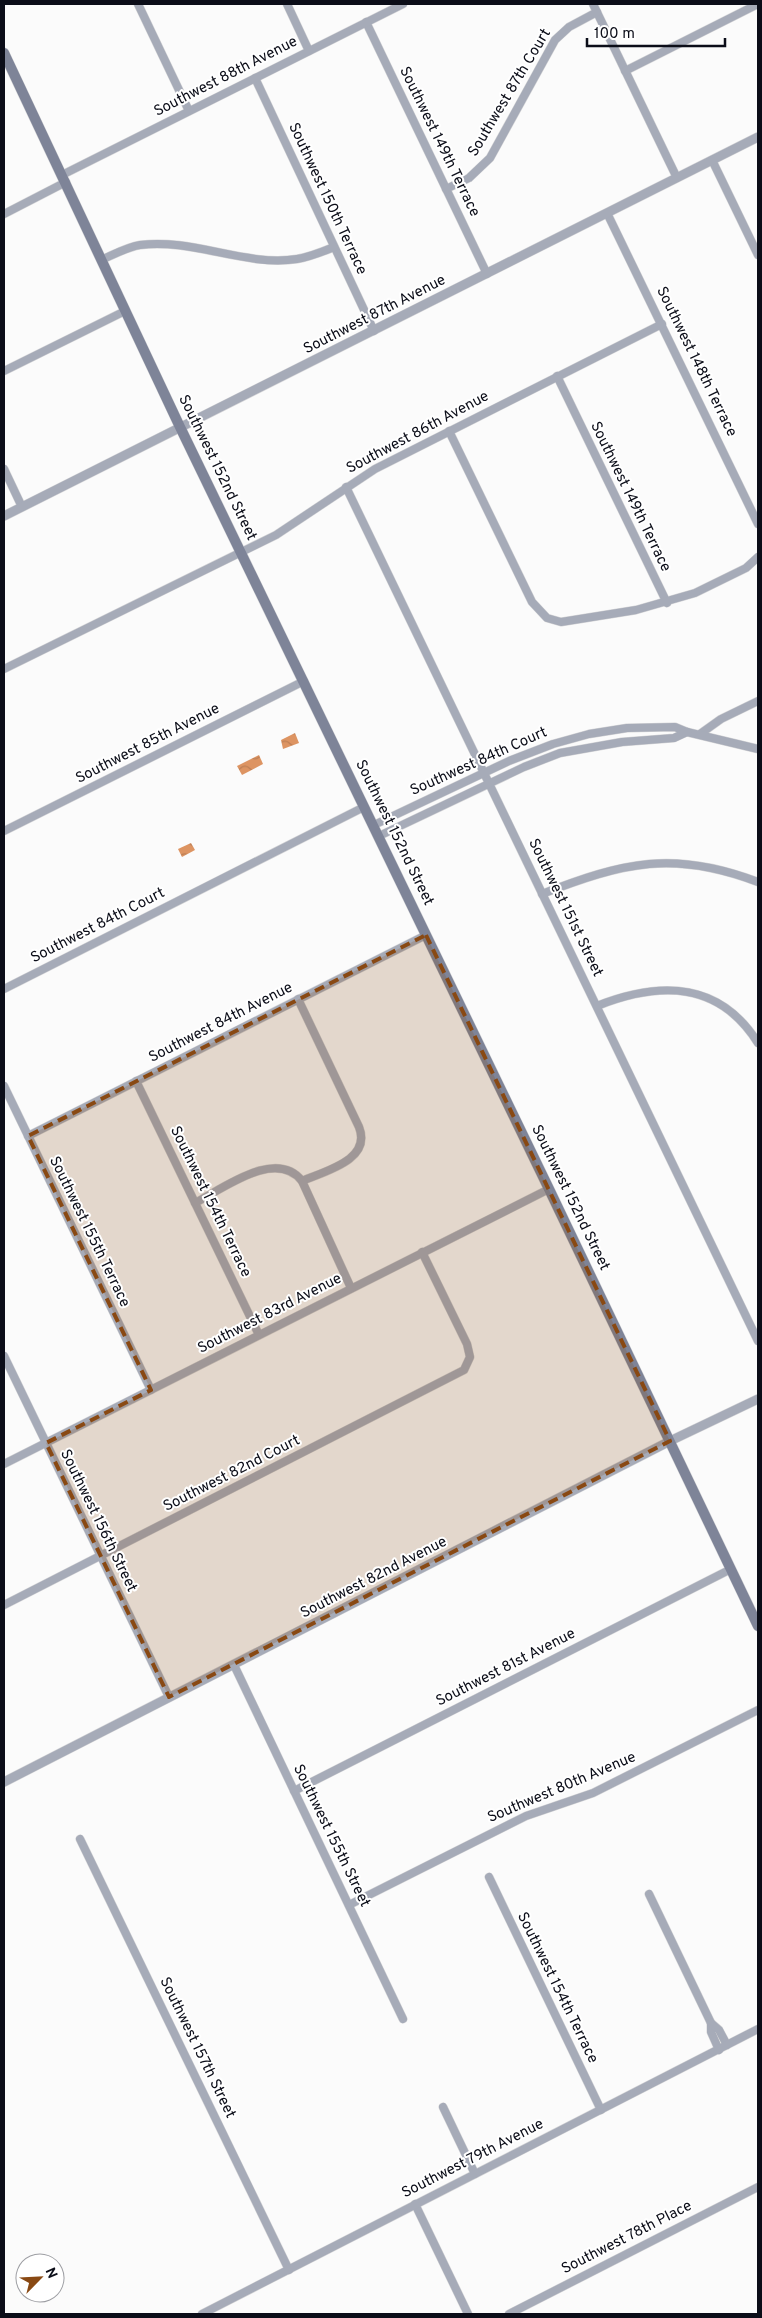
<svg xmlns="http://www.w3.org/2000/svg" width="762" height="2318" font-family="Overpass,sans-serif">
  <defs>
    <pattern id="water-waves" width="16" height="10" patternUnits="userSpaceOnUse" patternTransform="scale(1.25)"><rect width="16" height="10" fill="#dd9462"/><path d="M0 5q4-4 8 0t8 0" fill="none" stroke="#bc7e54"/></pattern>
  </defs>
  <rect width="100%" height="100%" fill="#fbfbfb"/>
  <g fill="url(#water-waves)">
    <polygon points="295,733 299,743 283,749 281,740"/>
    <polygon points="259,755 263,764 242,775 237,766"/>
    <polygon points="191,843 195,850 182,857 178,849"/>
  </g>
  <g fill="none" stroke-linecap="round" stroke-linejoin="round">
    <g stroke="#d5d5d7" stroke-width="9">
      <g id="minor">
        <polyline points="138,4 189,111"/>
        <polyline points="287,4 309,51"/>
        <polyline points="593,4 677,178"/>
        <polyline points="366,22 487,274"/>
        <polyline points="625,71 758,4"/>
        <polyline points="255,78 374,331"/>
        <polyline points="712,160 758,255"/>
        <polyline points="62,175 403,4"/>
        <polyline points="446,189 469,178 490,158 555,40 569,27 597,12"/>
        <polyline points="607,213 758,524"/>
        <polyline points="4,214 66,182"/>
        <path d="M101 260C113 255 127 247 140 245 193 238 245 267 297 259 310 257 322 252 334 247"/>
        <polyline points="4,371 125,311"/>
        <polyline points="557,376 667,603"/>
        <polyline points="449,431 532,602 547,618 561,622 636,610 695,593 746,568 758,557"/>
        <polyline points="4,469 22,507"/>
        <polyline points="346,487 758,1341"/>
        <polyline points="4,669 276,535 375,469 662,324"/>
        <polyline points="700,734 721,719 758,701"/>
        <polyline points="374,825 509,761 553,744 589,734 627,728 675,727 687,732 758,749"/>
        <polyline points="4,831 304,681"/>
        <polyline points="379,836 524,767 560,753 622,742 674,738 687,732"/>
        <path d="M542 894C624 862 674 850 758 882"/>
        <polyline points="4,989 364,807"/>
        <path d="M298 999 359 1127C372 1160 325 1171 302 1181"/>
        <path d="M597 1006C660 981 719 981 758 1043"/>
        <polyline points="136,1081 259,1335"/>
        <polyline points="4,1086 151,1390"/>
        <polyline points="28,1136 426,935"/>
        <path d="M195 1203C224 1188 276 1148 302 1181L351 1288"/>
        <polyline points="4,1356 169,1697"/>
        <polyline points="4,1464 549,1189"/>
        <polyline points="4,1605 464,1370 470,1357 467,1344 422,1252"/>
        <polyline points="234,1665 403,2019"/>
        <polyline points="294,1791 731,1569"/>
        <polyline points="80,1839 289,2270"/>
        <polyline points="489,1877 601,2110"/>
        <polyline points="649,1894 711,2023 711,2032 719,2050"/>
        <polyline points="349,1905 526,1816 593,1793 758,1710"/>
        <polyline points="711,2023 719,2030 727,2045"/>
        <polyline points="443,2107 475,2174"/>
        <polyline points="415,2204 468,2314"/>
        <polyline points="202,2314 758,2029"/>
        <polyline points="509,2314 758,2187"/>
      </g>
    </g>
    <g stroke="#d5d5d7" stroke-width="10">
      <g id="tertiary">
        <polyline points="4,516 758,137"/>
        <polyline points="4,1782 670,1441 758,1399"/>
      </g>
    </g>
    <g stroke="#d5d5d7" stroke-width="11">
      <polyline id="secondary" points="4,53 180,427 549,1189 758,1626"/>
    </g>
    <use href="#minor" stroke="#a6abb8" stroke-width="8"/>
    <use href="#tertiary" stroke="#a6abb8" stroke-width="9"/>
    <use href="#secondary" stroke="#7e8498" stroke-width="10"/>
  </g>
  <path fill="#894913" fill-opacity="0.2" stroke="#894913" stroke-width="4" stroke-dasharray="10 6" stroke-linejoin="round" d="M426 935 670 1441 169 1697 46 1443 151 1390 28 1136Z"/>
  <g text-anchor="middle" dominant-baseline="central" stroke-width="4" stroke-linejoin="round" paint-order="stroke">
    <g font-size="15" fill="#0b0d18" stroke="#fff">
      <text transform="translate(226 77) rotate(-27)">Southwest 88th Avenue</text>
      <text transform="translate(510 93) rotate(-59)">Southwest 87th Court</text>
      <text transform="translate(439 142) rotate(64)">Southwest 149th Terrace</text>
      <text transform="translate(327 199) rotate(65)">Southwest 150th Terrace</text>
      <text transform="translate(375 315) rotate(-27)">Southwest 87th Avenue</text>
      <text transform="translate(696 362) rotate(64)">Southwest 148th Terrace</text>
      <text transform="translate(418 433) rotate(-28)">Southwest 86th Avenue</text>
      <text transform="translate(217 468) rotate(64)">Southwest 152nd Street</text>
      <text transform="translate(630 497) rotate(64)">Southwest 149th Terrace</text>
      <text transform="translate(148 744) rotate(-27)">Southwest 85th Avenue</text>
      <text transform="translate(479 762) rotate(-24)">Southwest 84th Court</text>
      <text transform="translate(394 833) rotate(64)">Southwest 152nd Street</text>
      <text transform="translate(565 908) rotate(64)">Southwest 151st Street</text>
      <text transform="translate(98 926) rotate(-27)">Southwest 84th Court</text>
      <text transform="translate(221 1023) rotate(-27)">Southwest 84th Avenue</text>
      <text transform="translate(570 1198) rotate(64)">Southwest 152nd Street</text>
      <text transform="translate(210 1202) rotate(64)">Southwest 154th Terrace</text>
      <text transform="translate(89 1232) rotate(64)">Southwest 155th Terrace</text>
      <text transform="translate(270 1314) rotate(-27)">Southwest 83rd Avenue</text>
      <text transform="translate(232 1474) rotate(-27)">Southwest 82nd Court</text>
      <text transform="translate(98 1521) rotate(64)">Southwest 156th Street</text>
      <text transform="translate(374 1578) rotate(-27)">Southwest 82nd Avenue</text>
      <text transform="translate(506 1668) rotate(-27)">Southwest 81st Avenue</text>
      <text transform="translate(562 1788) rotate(-23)">Southwest 80th Avenue</text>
      <text transform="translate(331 1836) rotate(64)">Southwest 155th Street</text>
      <text transform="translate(557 1988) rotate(64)">Southwest 154th Terrace</text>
      <text transform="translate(197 2048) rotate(64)">Southwest 157th Street</text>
      <text transform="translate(473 2159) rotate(-27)">Southwest 79th Avenue</text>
      <text transform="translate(627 2238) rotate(-27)">Southwest 78th Place</text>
    </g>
  </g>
  <rect width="762" height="2318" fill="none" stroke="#0b0d18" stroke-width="10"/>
  <g transform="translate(40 2278) rotate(66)"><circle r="24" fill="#ffffff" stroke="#9d9ea3"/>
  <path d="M0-4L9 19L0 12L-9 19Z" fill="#894913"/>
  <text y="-8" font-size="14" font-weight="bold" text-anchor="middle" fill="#0b0d18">N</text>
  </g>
  <path d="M587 38v8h138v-8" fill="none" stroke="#0b0d18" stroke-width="2.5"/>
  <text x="594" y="38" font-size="15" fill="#0b0d18" stroke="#ffffff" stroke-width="4" paint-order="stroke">100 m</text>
</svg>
